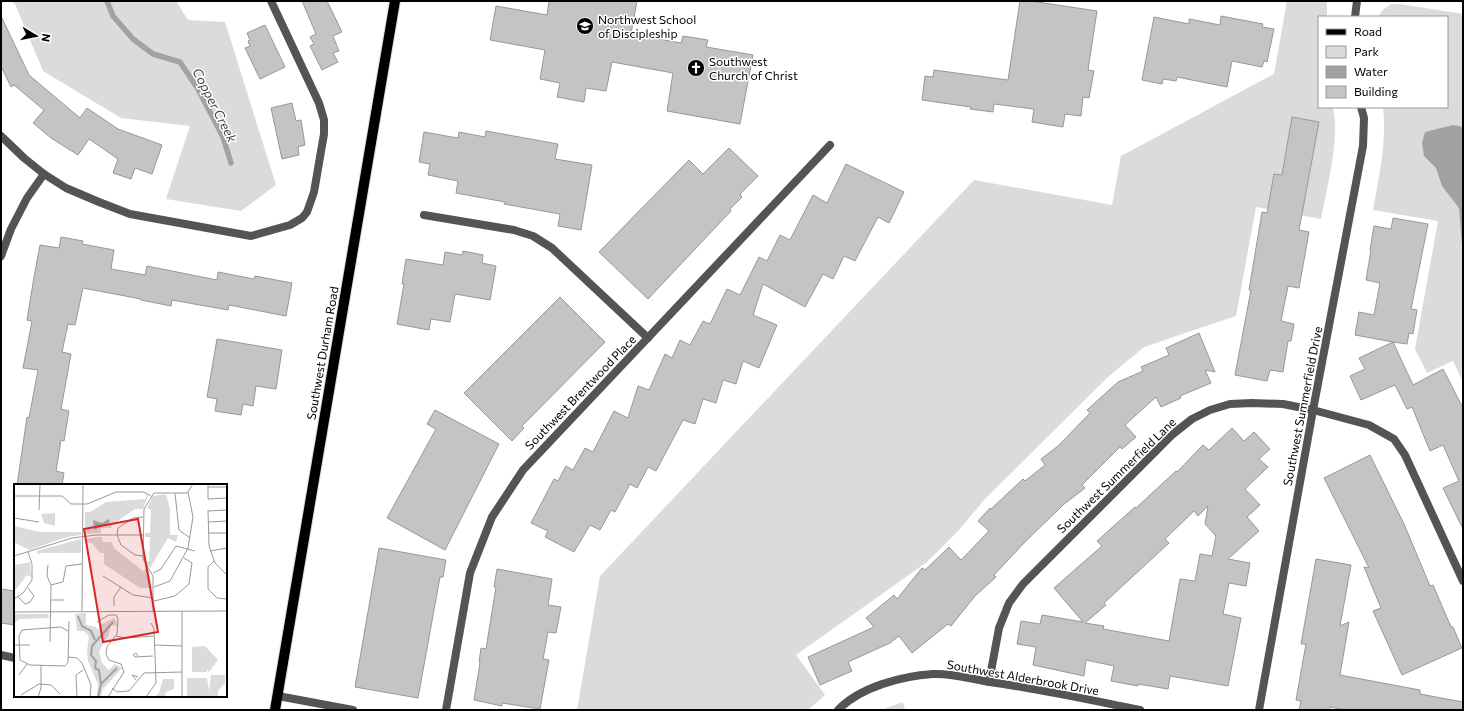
<svg xmlns="http://www.w3.org/2000/svg" width="1464" height="711" font-family="Commissioner,sans-serif">
  <rect width="100%" height="100%" fill="#fff"/>
  <g fill="#dbdbdb">
    <polygon points="11,1 176,1 188,20 225,22 276,185 241,211 166,199 190,126 121,118 43,71 15,4"/>
    <path d="M1287 1H1326L1327 3V17H1319V107H1333C1340 140 1327 186 1321 219L1256 207 1236 316 1144 347 1108 377 985 499 958 531 927 562 796 655 825 695 808 710H577L600 576 974 180 1112 205 1121 156 1274 74Z"/>
    <path d="M1391 4H1400L1463 14V382L1453 361 1427 373 1415 349 1438 221 1373 210C1379 176 1387 142 1383 107H1447V17H1378L1384 9Z"/>
    <polygon points="903,702 905,710 881,710"/>
  </g>
  <polygon fill="#a2a2a2" points="1453,125 1463,127 1463,258 1459,208 1442,186 1436,168 1424,156 1422,143 1425,132"/>
  <g fill="none" stroke-linecap="round" stroke-linejoin="round">
    <polyline stroke="#a2a2a2" stroke-width="5.5" points="107,1 113,16 133,39 153,54 180,62 198,89 223,137 231,163"/>
  </g>
  <g fill="#c4c4c4" stroke="#989898" fill-rule="evenodd">
    <polygon points="302,1 327,1 342,32 333,36 339,51 333,53 338,62 322,70 310,46 314,44 310,37 316,34"/>
    <polygon points="549,1 637,1 631,34 681,43 683,36 708,40 706,47 753,55 740,124 667,111 673,73 612,62 606,91 586,88 584,102 557,97 560,83 540,79 545,50 490,40 496,6 547,15"/>
    <polygon points="1020,1 1031,1 1097,11 1088,70 1094,71 1089,98 1083,97 1081,116 1065,114 1063,127 1032,122 1034,109 994,104 993,112 970,109 971,107 922,100 925,76 933,77 934,70 1008,80"/>
    <polygon points="1,16 29,75 80,118 87,108 118,129 162,145 152,174 135,168 131,179 113,173 118,159 89,139 78,155 51,138 33,123 44,110 14,85 11,87 1,66"/>
    <polygon points="1221,16 1263,24 1262,27 1274,29 1267,62 1264,61 1262,67 1232,61 1227,87 1177,77 1176,81 1163,79 1162,84 1142,80 1154,17 1189,24 1189,19 1220,25"/>
    <polygon points="265,25 285,67 260,79 245,48 250,46 248,41 250,40 247,33"/>
    <polygon points="292,103 296,121 301,120 305,145 298,147 299,155 282,159 271,108"/>
    <polygon points="1292,117 1319,122 1299,230 1309,232 1299,288 1288,286 1281,321 1294,324 1291,341 1288,341 1283,372 1270,370 1267,381 1235,375 1251,290 1249,290 1262,212 1267,213 1274,174 1282,175"/>
    <polygon points="486,131 558,144 555,159 592,165 581,230 558,226 560,214 504,204 505,202 456,193 458,181 428,175 430,164 419,162 424,132 458,138 459,132 485,137"/>
    <polygon points="729,148 758,176 740,194 742,197 730,209 731,211 648,299 599,252 689,160 703,174"/>
    <polygon points="846,164 904,192 889,223 878,217 855,261 844,256 833,279 823,274 805,307 763,284 753,315 777,325 759,368 743,361 736,384 723,380 716,403 703,399 695,424 683,420 656,471 648,467 637,488 630,484 615,512 611,510 600,530 590,525 574,552 545,537 548,531 531,523 554,479 558,481 566,466 573,470 585,448 593,452 614,411 628,418 638,386 649,390 665,354 672,358 680,340 690,345 703,321 710,324 727,289 740,295 759,257 767,261 780,235 790,240 813,195 827,203"/>
    <polygon points="1393,218 1428,224 1411,309 1417,310 1413,334 1409,333 1407,344 1393,342 1413,385 1443,369 1463,408 1463,529 1443,488 1459,481 1443,445 1430,451 1412,407 1407,409 1395,385 1361,400 1350,376 1365,369 1359,358 1393,342 1355,335 1359,312 1374,315 1380,283 1366,280 1371,250 1370,250 1374,226 1391,229"/>
    <polygon points="61,237 83,241 82,244 114,250 111,269 145,275 147,266 217,280 218,272 254,279 255,276 292,283 286,316 229,305 228,310 172,300 171,306 141,300 141,299 83,288 75,325 68,324 62,352 71,354 61,409 69,411 64,441 61,440 56,471 64,473 62,485 17,485 27,417 29,418 38,370 23,368 32,321 27,320 34,277 40,245 59,248"/>
    <polygon points="463,251 483,255 482,263 496,266 490,300 455,294 450,322 431,319 429,330 397,324 404,284 402,284 406,259 443,265 445,252 462,255"/>
    <polygon points="560,297 605,342 522,426 524,428 512,441 464,393"/>
    <polygon points="1199,333 1215,372 1205,370 1211,383 1180,396 1181,398 1161,407 1156,397 1125,425 1136,437 1122,449 1120,447 1082,485 1085,488 1063,505 1025,542 994,575 996,577 975,596 951,626 948,624 912,653 899,636 890,643 848,662 852,671 820,685 808,657 874,627 866,618 894,595 897,599 922,568 925,570 949,547 961,560 989,531 978,521 990,508 991,509 1023,479 1025,481 1045,465 1041,459 1058,446 1090,413 1087,410 1118,382 1143,371 1141,367 1169,355 1166,348"/>
    <polygon points="217,339 282,350 276,389 256,386 253,406 243,404 241,415 215,411 217,399 207,397"/>
    <polygon points="435,410 499,444 445,550 387,518 436,429 427,424"/>
    <path d="M1232 428 1244 441 1254 432 1270 449 1259 459 1268 467 1245 489 1260 505 1247 517 1259 531 1228 559 1250 563 1246 586 1229 583 1223 614 1241 618 1228 686 1170 676 1168 689 1138 684V686L1111 681 1114 666 1086 660 1084 676 1033 665 1036 647 1017 644 1021 621 1040 624 1042 615 1083 622 1054 588 1102 546 1097 541 1135 507 1136 508 1176 471 1177 472 1203 445 1209 450ZM1208 506 1205 524 1216 536 1212 556 1200 554 1195 581 1180 579 1169 641 1103 629 1104 626 1085 623 1106 605 1104 603 1169 543 1165 539 1194 511 1198 516Z"/>
    <polygon points="1370,455 1404,524 1430,586 1433,585 1451,627 1453,627 1462,648 1402,675 1373,611 1381,608 1364,567 1369,568 1324,478"/>
    <polygon points="379,548 446,560 443,577 440,577 418,698 355,687"/>
    <polygon points="1316,559 1351,565 1340,626 1349,622 1340,675 1420,690 1420,694 1463,702 1463,710 1346,710 1330,707 1330,710 1299,710 1301,701 1296,700 1306,644 1301,644"/>
    <polygon points="497,569 552,579 548,605 561,607 556,633 548,632 543,659 549,660 540,709 502,703 502,706 474,700 480,663 479,662 481,648 486,649 496,587 494,587"/>
    <polygon points="1,589 15,591 15,625 1,623"/>
  </g>
  <g fill="none" stroke-linecap="round" stroke-linejoin="round">
    <g stroke="#dbdbdb" stroke-width="12">
      <polyline id="primary" points="275,710 395,1"/>
    </g>
    <g stroke="#545454" stroke-width="8">
      <polyline points="1355,17 1357,1"/>
      <polyline points="1,136 24,158 44,174 66,188 99,202 130,214 251,236 290,225 302,218 307,212 314,192 324,134 324,120 319,103 271,1"/>
      <polyline points="424,215 514,230 533,236 552,248 648,338"/>
      <polyline points="1,256 11,229 27,198 44,174"/>
      <polyline points="1,655 15,658"/>
      <polyline points="989,682 999,628 1009,603 1023,584 1173,434 1192,419 1210,410 1230,404 1252,403 1283,404 1313,410 1369,425 1394,439 1405,455 1463,581"/>
      <polyline points="278,696 353,710"/>
      <polyline points="446,710 470,573 492,517 523,470 830,145"/>
      <path d="M838 710C860 687 902 676 933 674 953 673 971 679 990 682 1040 689 1090 700 1140 710"/>
      <polyline points="1259,710 1313,410 1363,146 1364,118 1361,107"/>
    </g>
    <use href="#primary" stroke="#000" stroke-width="10"/>
  </g>
  <defs>
    <g id="school-disc" transform="scale(0.9)"><circle r="9.5" fill="#000" stroke="#fff"/><path d="M0-5L7-2L0 1L-7-2ZM-4 1L0 2.5L4 1V4Q0 6-4 4Z" fill="#fff"/></g>
    <g id="church-disc" transform="scale(0.9)"><circle r="9.5" fill="#000" stroke="#fff"/><path d="M-1.2-6h2.4v3.5h3.3v2.4h-3.3V6h-2.4V-.1h-3.3v-2.4h3.3Z" fill="#fff"/></g>
  </defs>
  <g fill-rule="evenodd">
    <use href="#school-disc" x="585" y="26"/>
    <use href="#church-disc" x="696" y="68"/>
  </g>
  <g text-anchor="middle" dominant-baseline="central" stroke-width="3" stroke-linejoin="round" paint-order="stroke">
    <g font-size="12" fill="#000" stroke="#fff" text-anchor="start">
      <text x="598" y="19">Northwest School<tspan x="598" dy="14">of Discipleship</tspan></text>
      <text x="709" y="61">Southwest<tspan x="709" dy="14">Church of Christ</tspan></text>
    </g>
    <g font-size="12" fill="#000" stroke="#fff">
      <text transform="translate(322 353) rotate(-80)">Southwest Durham Road</text>
      <text transform="translate(580 392) rotate(-46)">Southwest Brentwood Place</text>
      <text transform="translate(1302 406) rotate(-79)">Southwest Summerfield Drive</text>
      <text transform="translate(1116 475) rotate(-44)">Southwest Summerfield Lane</text>
      <text transform="translate(1023 677) rotate(10)">Southwest Alderbrook Drive</text>
    </g>
    <g font-size="13" font-style="italic" fill="#434343" stroke="#fff">
      <text transform="translate(215 105) rotate(63)">Copper Creek</text>
    </g>
  </g>
  <g transform="translate(14 484)">
    <rect width="213" height="213" fill="#fff"/>
    <path d="M132 10 134 12 129 25H121L98 41 97 44H87V49L71 50V28H76L92 18 132 15ZM152 10 156 25V51H164L162 58 154 54 136 84 131 79 135 77 136 53H131V49H136L137 26 133 24 139 12ZM41 29V42L30 39 27 30ZM0 42 26 48H67V51L53 53 15 66 0 58ZM83 53H88L89 58H97L101 65 129 87 132 85 135 87 138 104H126L90 80V69H86L78 59 71 58 72 55ZM67 55V69H26L24 71 22 67ZM16 78 17 93 13 91 0 108V81ZM72 129V141L82 143 84 146 88 140 100 134 102 136 103 142 97 141 94 153 90 157 85 168 88 179 95 186 101 180 108 184 89 205 87 213H83L84 200 74 177 73 167 75 152 70 147H63L61 130ZM0 130H34L35 134 6 135 0 139ZM191 162 204 176 195 188 193 185V188H178V163ZM197 191H211V199L204 207V213H173V194H193L195 207ZM149 195H160V205L152 208 151 213H141L145 209Z" fill="#dbdbdb"/>
    <path d="M95 35 96 38 80 46 79 36 88 39Z" fill="#a2a2a2"/>
    <path fill="none" stroke="#a2a2a2" stroke-width="2" d="M64 132 68 142 77 147 81 156M87 200 103 184M84 213 87 200 85 186 81 184 82 177 77 171 78 162 99 138"/>
    <path fill="none" stroke="#999" stroke-width="1" d="M194 0V15L213 14M194 3H213M161 9 165 46 176 54M0 12H48L57 20H73L102 8H130L137 12M25 26 26 0M194 26 195 62 201 79 213 91M194 27 213 26M0 34 25 38M194 38 213 37M194 49H213M196 67 213 64M0 72 58 54 82 51H129M129 72 121 71 107 61 103 51 104 44 119 34 129 33M200 77 194 83V105L203 114 213 115M34 81 33 92 37 101 36 158M139 89 147 85 162 62 181 67M89 92 119 111 139 114M37 101 49 98 52 82 68 80M140 103 156 97 174 64 179 33 174 8M4 113 11 120 16 118 20 112 14 104M0 115 9 109 18 96V80L14 68M37 116H50M140 117 161 112 175 100 178 79 170 74M100 122V113L107 103M68 127 69 0M139 127V92L129 75 130 25 140 9H173L179 0M168 127V213M0 128 213 127M83 138 95 131H102L104 135 103 150 93 163 92 170 95 176 107 180 110 188 94 213M54 147 47 143 8 146 5 152 6 176 16 181 51 182 54 178 55 137M102 152 112 154 140 152M0 161H16M141 161 168 162M124 172 122 169 119 171 121 173 139 172M54 173 63 174 68 179 77 201 76 213M5 191 13 180M122 196 118 191 124 193M98 204 103 208 115 207 130 189 168 188M7 211 25 200 37 201 46 210M24 213 27 204V181M63 213 62 191 69 186M132 213 142 199 140 145 137 139"/>
    <path fill="#d62828" fill-opacity="0.15" stroke="#d62828" stroke-width="2" d="M124 35 144 148 89 158 70 45Z"/>
    <rect width="213" height="213" fill="none" stroke="#000" stroke-width="2"/>
  </g>
  <rect width="1464" height="711" fill="none" stroke="#000000" stroke-width="4"/>
  <rect x="1318" y="16" width="130" height="92" fill="#ffffff" stroke="#999999"/>
  <rect x="1326" y="29" width="20" height="6" fill="#000000" stroke="#999999"/>
  <text x="1354" y="36" font-size="12" fill="#000000">Road</text>
  <rect x="1326" y="46" width="20" height="12" fill="#dbdbdb" stroke="#999999"/>
  <text x="1354" y="56" font-size="12" fill="#000000">Park</text>
  <rect x="1326" y="66" width="20" height="12" fill="#a2a2a2" stroke="#999999"/>
  <text x="1354" y="76" font-size="12" fill="#000000">Water</text>
  <rect x="1326" y="86" width="20" height="12" fill="#c4c4c4" stroke="#999999"/>
  <text x="1354" y="96" font-size="12" fill="#000000">Building</text>
  <g transform="translate(36 36) rotate(100)" stroke="#ffffff" stroke-width="3" paint-order="stroke">
  <path d="M0-3L7 15L0 10L-7 15Z" fill="#000000"/>
  <text y="-6" font-size="11" font-weight="bold" text-anchor="middle" fill="#000000">N</text>
  </g>
</svg>
